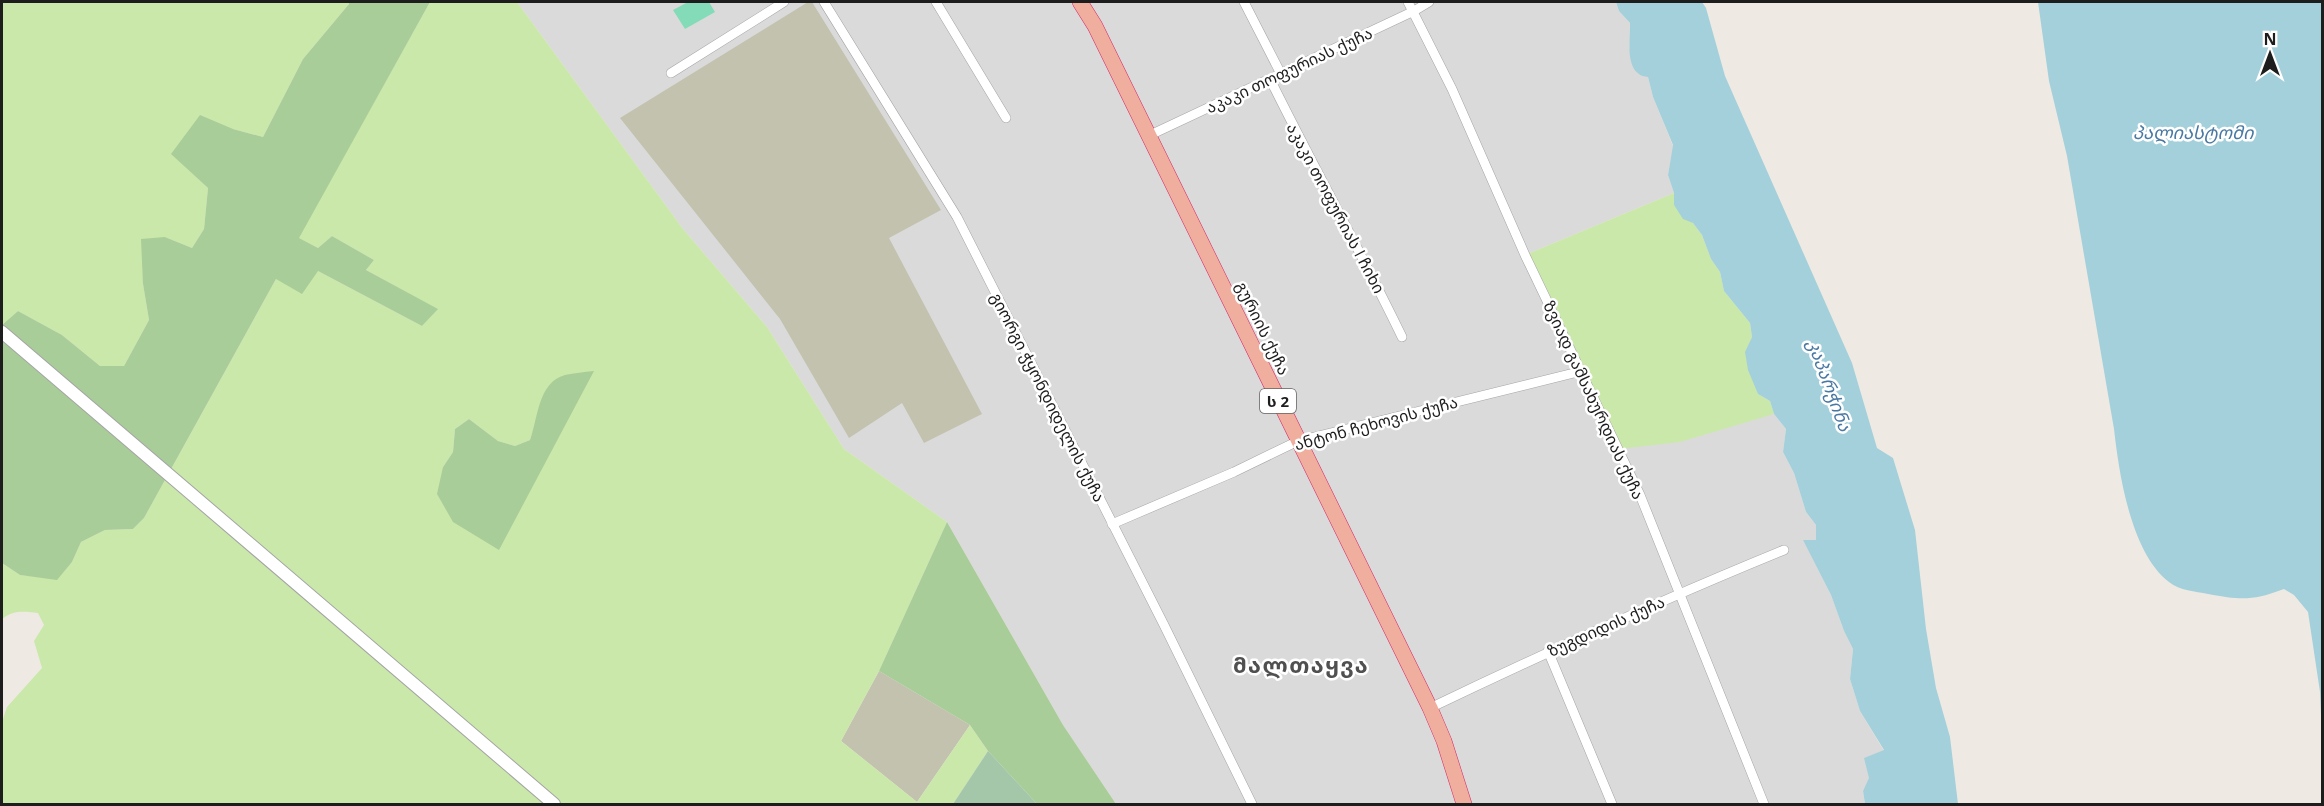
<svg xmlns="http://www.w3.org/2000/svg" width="2324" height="806" font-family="'Open Sans','Noto Sans Georgian',sans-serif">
  <rect width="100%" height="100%" fill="#eeeae3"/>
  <polygon fill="#dbdada" points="517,2 1616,2 1619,11 1630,23 1629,48 1648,77 1653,97 1673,146 1668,175 1674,193 1525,255 1765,415 1774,414 1786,429 1783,452 1794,473 1806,512 1816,525 1816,540 1804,541 1831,595 1844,631 1853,649 1850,679 1860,711 1884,751 1863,791 1865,804 1116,804 1063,725 947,522 844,449 767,327 683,229"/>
  <g fill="#c3c2af">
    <polygon points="808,2 812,2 941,210 889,238 982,414 924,443 902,403 849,438 780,319 620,118"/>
    <polygon points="879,671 970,725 917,802 841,741"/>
  </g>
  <g fill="#cae8aa" fill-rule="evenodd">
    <polygon points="2,2 348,2 349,4 303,59 263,137 233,129 172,154 208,188 204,229 192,248 165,237 143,284 149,320 124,366 100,366 62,335 18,311 2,325"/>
    <path d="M430 2H517L683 229 767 327 844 449 947 522 879 671 841 741 917 802 970 725 988 751 953 804H2V722L7 707 42 668 34 641 44 625 38 613C24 611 13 610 2 619V563L20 575 57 579 72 562 81 542 105 530 133 529 144 518 276 279 318 271 422 326 437 309 366 270 374 260 332 236 318 248 298 238ZM469 419 498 441 515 446 530 440 537 420 499 550 443 467 453 452 455 429Z"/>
    <polygon points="1674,193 1675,205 1693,223 1702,235 1711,259 1720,272 1724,291 1750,323 1752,337 1746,352 1758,394 1770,401 1774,414 1680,442 1619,449 1525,255"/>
  </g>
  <g fill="#a9cd99">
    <polygon points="348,2 430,2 299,238 318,248 332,236 374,260 366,270 438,309 422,326 318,271 302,294 276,279 144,518 133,529 105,530 81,542 72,562 57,580 20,575 2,563 2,325 18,311 62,335 100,366 124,366 149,320 143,284 141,239 165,237 192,248 204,229 208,188 171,154 200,115 233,129 263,137 303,59 349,4"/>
    <path d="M594 371 499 550 453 522 437 494 443 467 453 452 455 429 469 419 498 441 515 446 530 440C538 419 538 382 565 375 574 373 584 372 594 371Z"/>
    <polygon points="947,522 1063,725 1116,804 1037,804 988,751 970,725 879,671"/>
  </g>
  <polygon fill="#a5c7a9" points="988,751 1037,804 953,804"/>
  <polygon fill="#83dcb7" points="688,2 709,2 715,12 685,29 673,10"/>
  <g fill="#a4d0db">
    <path d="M1616 2H1702L1706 8 1725 76 1852 363 1877 448 1893 458 1915 530 1926 629 1936 688 1950 737 1958 804H1865L1863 791 1869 778 1864 758 1884 750 1860 711 1850 679 1853 649 1844 631 1831 595 1803 540H1816V525L1806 512 1794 473 1783 452 1786 429 1774 414 1770 401 1758 394 1748 370 1745 352 1752 337 1750 323 1724 291 1720 272 1711 259 1702 235 1693 223 1683 219 1674 205V193L1668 175 1673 145 1653 97 1648 77C1624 75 1630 42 1630 23L1619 11Z"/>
    <path d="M2038 2H2322V738L2320 692 2308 612 2294 595 2284 589C2252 601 2241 600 2208 594 2195 591 2180 591 2169 582 2131 553 2119 474 2114 429L2067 156 2049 81Z"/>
  </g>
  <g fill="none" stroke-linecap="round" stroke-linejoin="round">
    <g stroke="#a4a4a4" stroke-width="10">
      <g id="minor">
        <polyline points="824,2 957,217 1164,625 1252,804"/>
        <polyline points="936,2 1006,118"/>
        <polyline points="1244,2 1281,74"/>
        <polyline points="1408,2 1452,89 1525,255 1640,495 1764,804"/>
        <polyline points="671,73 784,2"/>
        <path d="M1270 79C1313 166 1360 250 1402 337"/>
        <polyline points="1148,136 1414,11 1429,2"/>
        <polyline points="1112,524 1234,472 1298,441 1582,371"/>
        <polyline points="1548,651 1612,804"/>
        <path d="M1430 708C1547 652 1664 599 1784 550"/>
      </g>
    </g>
    <g stroke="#a4a4a4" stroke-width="14">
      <polyline id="tertiary" points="2,332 554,804"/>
    </g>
    <g stroke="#d52767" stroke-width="16">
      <polyline id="trunk" points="1080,2 1095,26 1430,708 1444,741 1464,804"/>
    </g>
    <use href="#minor" stroke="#fff" stroke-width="9"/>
    <use href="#tertiary" stroke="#fff" stroke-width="12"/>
    <use href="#trunk" stroke="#efae9e" stroke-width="15"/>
  </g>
  <g text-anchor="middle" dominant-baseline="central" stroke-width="5" stroke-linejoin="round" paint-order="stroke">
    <rect fill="#fff" stroke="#616161" stroke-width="1.5" x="1260" y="389" width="36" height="24" rx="4.5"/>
    <g font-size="15" font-weight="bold" fill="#1d1d1d">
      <text x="1278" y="401">ს 2</text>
    </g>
    <g font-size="16" fill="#1d1d1d" stroke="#fff">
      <text transform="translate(1289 70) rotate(-25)">აკაკი თოფურიას ქუჩა</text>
      <text transform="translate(1336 208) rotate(62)">აკაკი თოფურიას I ჩიხი</text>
      <text transform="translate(1263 328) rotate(64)">გურიის ქუჩა</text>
      <text transform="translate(1048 397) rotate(63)">გიორგი ჭყონდიდელის ქუჩა</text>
      <text transform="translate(1594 400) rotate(65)">ზვიად გამსახურდიას ქუჩა</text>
      <text transform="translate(1376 423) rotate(-15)">ანტონ ჩეხოვის ქუჩა</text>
      <text transform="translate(1606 626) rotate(-24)">ზუგდიდის ქუჩა</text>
    </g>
    <g font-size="18" font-style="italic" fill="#4979a3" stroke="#fff">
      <text x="2193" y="132">პალიასტომი</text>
      <text transform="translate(1830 385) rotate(70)">კაპარჭინა</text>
    </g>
    <g font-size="22" font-weight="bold" letter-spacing="1.5" fill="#505050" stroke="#fff">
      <text x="1301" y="664">მალთაყვა</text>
    </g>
  </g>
  <rect width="2324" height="806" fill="none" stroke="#1d1d1d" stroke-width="6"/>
  <g transform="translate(2270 54)" stroke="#ffffff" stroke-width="4.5" paint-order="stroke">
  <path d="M0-4.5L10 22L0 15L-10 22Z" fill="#1d1d1d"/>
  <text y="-9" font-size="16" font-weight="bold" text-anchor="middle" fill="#1d1d1d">N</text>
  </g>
</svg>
